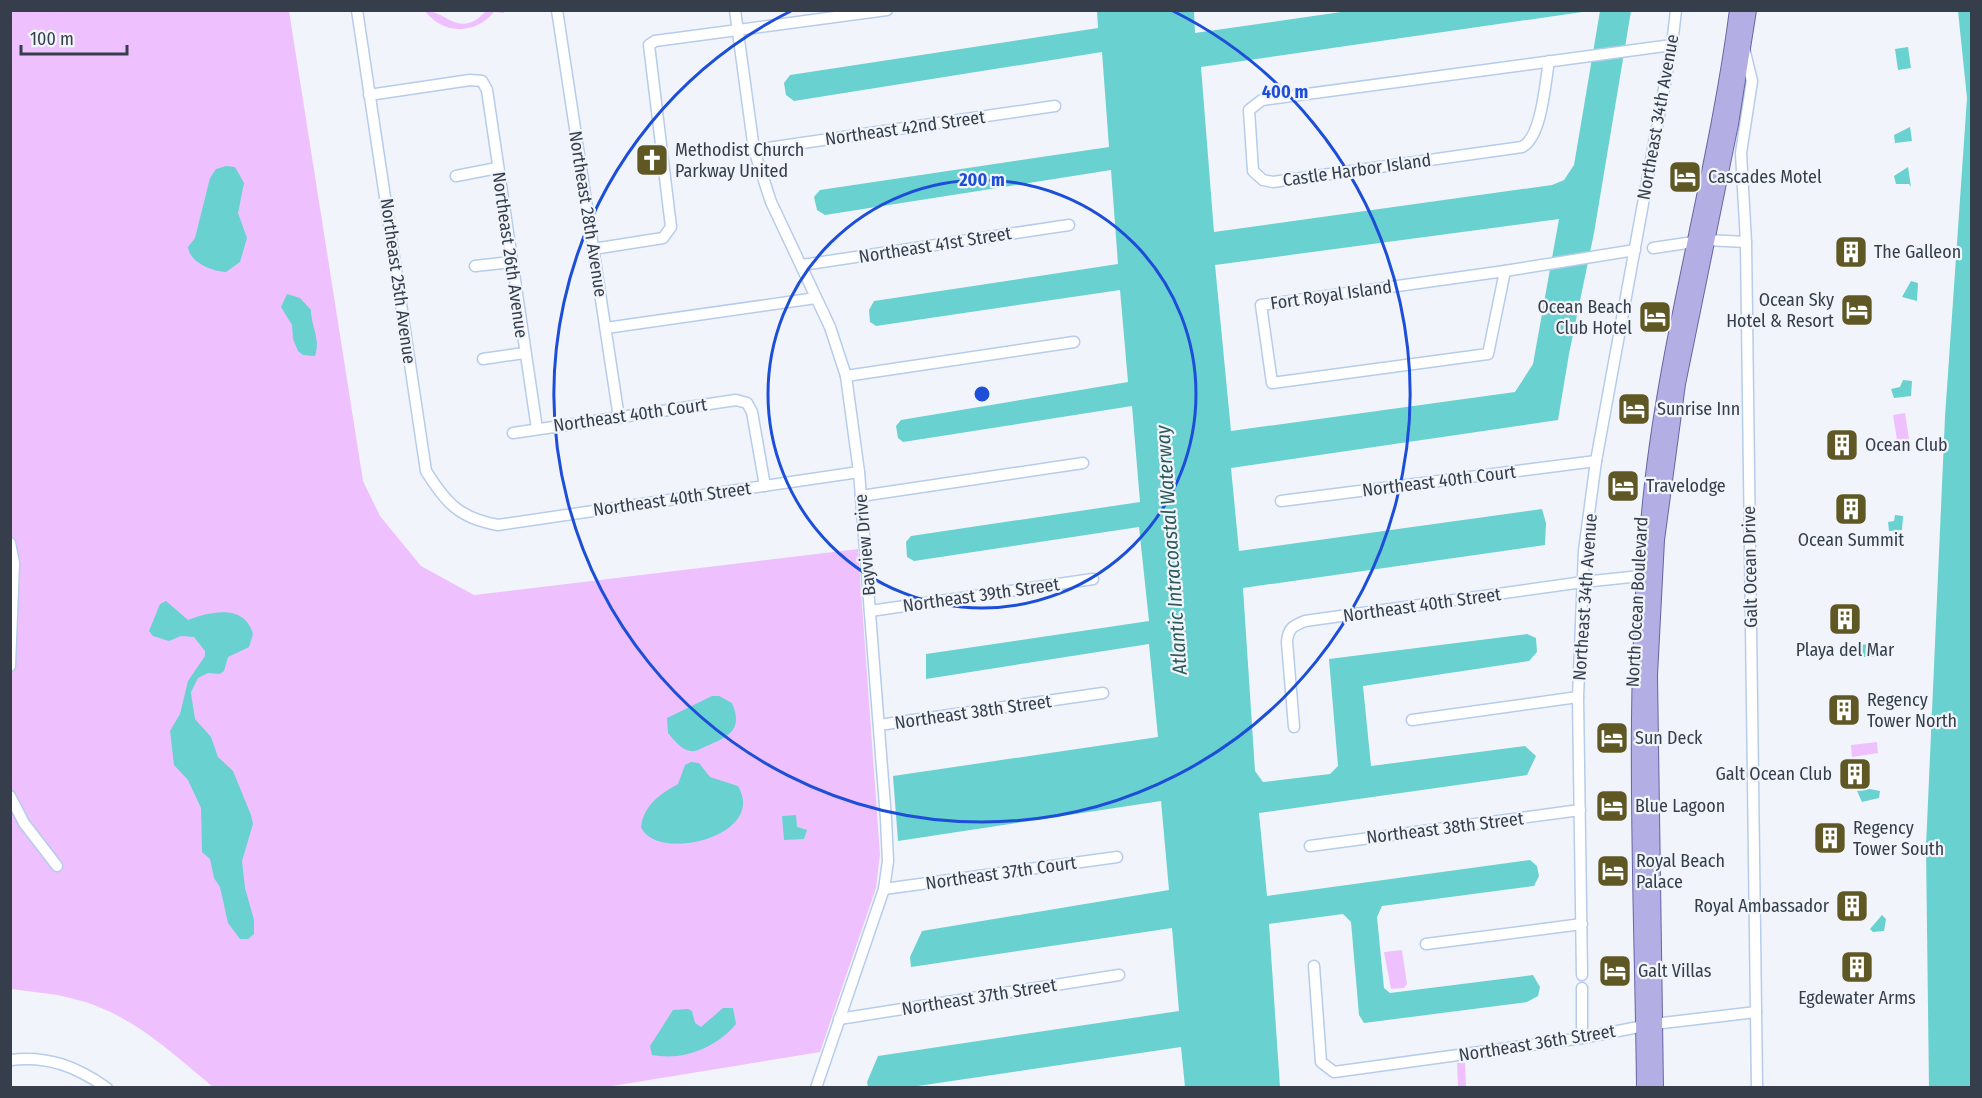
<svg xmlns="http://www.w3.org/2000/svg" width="1982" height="1098" font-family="'Fira Sans Condensed',sans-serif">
  <rect width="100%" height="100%" fill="#f1f5fb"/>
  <g fill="#eec1fe">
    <path d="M11 11H289L363 481 380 516 421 566 474 595 858 549 880 854 876 888 820 1052 606 1087H213C171 1052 129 1012 74 999 54 993 31 992 11 989Z"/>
    <path d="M425 11C446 10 459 40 486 11H504V13L494 12C475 35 443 35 425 11Z"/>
    <polygon points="1905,413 1909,439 1897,440 1893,415"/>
    <polygon points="1877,742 1878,753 1852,757 1851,745"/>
    <polygon points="1402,950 1407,984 1404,988 1391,989 1384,952"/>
    <polygon points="1457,1063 1465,1063 1466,1087 1458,1087"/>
  </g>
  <g fill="#69d1cf" fill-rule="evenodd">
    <path d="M1355 10 1589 11 1201 67 1214 232 1552 185 1564 180 1574 165 1600 11H1631L1594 233 1569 354 1558 420 1231 468 1239 551 1542 509 1546 523 1545 545 1243 588 1255 771 1263 782 1330 774 1338 766 1329 659 1527 634 1536 638 1537 652 1529 661 1363 686 1371 766 1525 746 1536 756 1527 775 1259 813 1267 896 1530 860 1537 866 1539 876 1534 886 1382 906 1377 917 1384 988 1390 993 1533 975 1540 987 1538 996 1527 1002 1364 1023 1359 1015 1351 922 1343 914 1269 924 1280 1087H1185L1181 1047 911 1087H868L867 1082 878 1056 1179 1011 1172 928 911 967 910 957 922 931 1169 890 1161 801 898 841 893 776 1158 737 1149 644 926 679V654L1149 621 1139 527 914 561 907 557 906 542 911 536 1140 502 1132 406 903 442 898 438 896 426 901 420 1128 382 1120 290 876 326 870 322 869 310 874 301 1118 264 1111 170 825 215 817 210 814 197 820 190 1109 147 1102 52 794 101 786 95 784 83 790 75 1098 28 1097 11H1194L1195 33ZM1559 219 1533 364 1515 392 1231 431 1215 265Z"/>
    <polygon points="1971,10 1972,1087 1929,1088 1926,847 1945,417 1967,98 1958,11"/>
    <polygon points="1908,47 1911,68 1898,70 1895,49"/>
    <polygon points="1910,127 1912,141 1895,143 1894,135"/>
    <path d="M226 166 235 167 244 183 238 213 247 238 240 262 226 272C212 271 190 263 188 247L195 238 210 178 216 169Z"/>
    <polygon points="1908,167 1911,187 1909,184 1896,184 1894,176"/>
    <polygon points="1911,281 1918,283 1917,301 1902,297"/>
    <path d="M287 294 300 298 311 310C311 326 321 340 315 356L303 355 298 351 293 339 292 325 281 307Z"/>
    <polygon points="1903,380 1912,381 1911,396 1894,398 1891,389 1900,387"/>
    <polygon points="1895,515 1903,516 1902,530 1889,531 1888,522 1894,521"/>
    <path d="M166 601 188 620C211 611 245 604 253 634L249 647 228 657 224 671 220 674 208 673 198 678 191 692 192 700 195 719 211 737 218 757 233 771 251 815 253 824 242 861 245 888 254 920V934L248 939H240L228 923 220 887 214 878 210 859 202 852 201 808 188 780 174 765 170 731 180 714 188 681 205 656V651L194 637 181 636 169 641 153 636 149 631 160 604Z"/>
    <polygon points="1874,644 1874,657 1855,657 1855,645"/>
    <path d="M712 696H719L732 703C743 729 730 736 709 745 703 747 697 752 691 751 681 750 674 740 668 733L667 718Z"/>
    <path d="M691 762 699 763 710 777 738 786C768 837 656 863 641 827 644 805 660 794 678 784L685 765Z"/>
    <polygon points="1870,789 1880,791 1879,798 1862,802 1857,791"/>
    <polygon points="796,815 797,827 807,830 804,839 784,840 782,816"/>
    <polygon points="1882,915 1886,919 1884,931 1873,932 1870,929"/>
    <path d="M723 1008H733L736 1024C716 1048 683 1061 652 1055L650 1046 673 1010 688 1009 692 1011 695 1023 701 1027Z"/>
  </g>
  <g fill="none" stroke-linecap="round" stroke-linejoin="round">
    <g stroke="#b6ccea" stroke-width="13">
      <g id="minor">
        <path d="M357 10 426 471C446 503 459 518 498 525L859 472"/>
        <polyline points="557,10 619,418"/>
        <polyline points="735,10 754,150 771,202 830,327 846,376 859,472 886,819 888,861 884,889 816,1088"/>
        <polyline points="1744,48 1752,81 1741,153 1746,242 1757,1088"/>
        <path d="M1549 61C1545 83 1542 137 1522 147L1273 182 1263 180 1253 171 1249 110 1262 100 1672 45"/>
        <polyline points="369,95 470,80 482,81 487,90 537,429"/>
        <polyline points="754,150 1055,106"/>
        <polyline points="456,176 497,168"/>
        <polyline points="1653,248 1707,240 1746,242"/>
        <polyline points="593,249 663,238 671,227 649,45 655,41 887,10"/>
        <polyline points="802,265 1069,225"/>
        <polyline points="475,266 511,262"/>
        <polygon points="1505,271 1488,354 1272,383 1261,305"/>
        <polyline points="1505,271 1635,250"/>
        <polyline points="606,328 816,298"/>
        <polyline points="483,359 524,353"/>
        <polyline points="846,376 1074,342"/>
        <polyline points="513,433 736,400 747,403 752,412 765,486"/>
        <polyline points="861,496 1083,463"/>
        <polyline points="1281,501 1596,461"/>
        <polyline points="10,543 14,563 10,666"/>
        <polyline points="870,611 1093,579"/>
        <polyline points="1412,720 1578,697"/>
        <polyline points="879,725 1103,693"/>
        <path d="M1294 727 1287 642C1288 628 1293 626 1305 621L1583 582 1650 575"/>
        <polyline points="10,796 24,823 57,866"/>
        <polyline points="1310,846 1580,810"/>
        <polyline points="884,889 1117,857"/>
        <polyline points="1426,944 1582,924"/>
        <polyline points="1314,966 1321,1062 1334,1072 1582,1038 1654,1024 1756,1012"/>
        <polyline points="1582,975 1578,697 1584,551 1596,461 1672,45 1676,10"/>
        <polyline points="1582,988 1582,1038"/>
        <polyline points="839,1019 1119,975"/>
        <path d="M10 1060C48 1055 77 1067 107 1088"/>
      </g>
    </g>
    <g stroke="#6664a3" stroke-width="16">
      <g id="major">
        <path d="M1644 1088C1642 890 1630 690 1651 493 1668 331 1716 173 1737 10"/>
        <polyline points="1656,1088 1650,675 1657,540 1678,384 1731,124 1749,10"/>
      </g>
    </g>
    <use href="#minor" stroke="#fff" stroke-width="10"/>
    <use href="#major" stroke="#b3afe5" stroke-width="14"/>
  </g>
  <g fill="none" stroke="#1d4ed8" stroke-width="3">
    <circle cx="982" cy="394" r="214"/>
    <path d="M1173 11A428 428 0 1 1 791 11"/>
  </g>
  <defs>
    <g id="church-square" transform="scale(1.725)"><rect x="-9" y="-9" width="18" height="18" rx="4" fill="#5f5825" stroke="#f1f5fb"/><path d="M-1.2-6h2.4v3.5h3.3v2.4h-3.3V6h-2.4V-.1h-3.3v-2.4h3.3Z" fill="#fff"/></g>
    <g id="hotel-square" transform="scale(1.725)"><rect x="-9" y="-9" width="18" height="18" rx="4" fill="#5f5825" stroke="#f1f5fb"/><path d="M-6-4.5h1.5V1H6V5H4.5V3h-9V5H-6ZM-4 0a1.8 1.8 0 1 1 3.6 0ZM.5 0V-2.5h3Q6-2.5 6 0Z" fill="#fff"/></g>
    <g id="building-square" transform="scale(1.725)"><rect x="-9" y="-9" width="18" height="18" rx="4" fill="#5f5825" stroke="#f1f5fb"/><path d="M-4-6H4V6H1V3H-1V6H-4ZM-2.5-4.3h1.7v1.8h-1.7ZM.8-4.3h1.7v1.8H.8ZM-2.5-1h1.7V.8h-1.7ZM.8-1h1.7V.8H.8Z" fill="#fff"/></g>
  </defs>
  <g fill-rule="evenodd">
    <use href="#church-square" x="652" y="160"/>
    <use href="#hotel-square" x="1685" y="177"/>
    <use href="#building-square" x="1851" y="252"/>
    <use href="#hotel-square" x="1857" y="310"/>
    <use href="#hotel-square" x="1655" y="317"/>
    <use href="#hotel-square" x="1634" y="409"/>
    <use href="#building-square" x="1842" y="445"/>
    <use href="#hotel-square" x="1623" y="486"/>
    <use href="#building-square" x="1851" y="509"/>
    <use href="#building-square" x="1845" y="619"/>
    <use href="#building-square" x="1844" y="710"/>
    <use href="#hotel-square" x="1612" y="738"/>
    <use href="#building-square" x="1855" y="774"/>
    <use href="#hotel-square" x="1612" y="806"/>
    <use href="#building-square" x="1830" y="838"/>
    <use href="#hotel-square" x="1613" y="871"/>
    <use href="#building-square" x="1852" y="906"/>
    <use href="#building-square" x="1857" y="967"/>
    <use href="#hotel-square" x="1615" y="971"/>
  </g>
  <g text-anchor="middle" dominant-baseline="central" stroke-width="4.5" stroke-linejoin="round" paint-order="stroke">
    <g font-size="18" fill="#353e4a" stroke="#f1f5fb">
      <text transform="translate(1658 117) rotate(-80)">Northeast 34th Avenue</text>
      <text transform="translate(905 128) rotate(-8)">Northeast 42nd Street</text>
      <text transform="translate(1357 170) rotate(-8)">Castle Harbor Island</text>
      <text transform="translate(588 214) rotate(81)">Northeast 28th Avenue</text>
      <text transform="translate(935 245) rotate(-9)">Northeast 41st Street</text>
      <text transform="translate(510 255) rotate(82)">Northeast 26th Avenue</text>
      <text transform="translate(398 281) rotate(82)">Northeast 25th Avenue</text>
      <text transform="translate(1331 295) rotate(-8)">Fort Royal Island</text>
      <text transform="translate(630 415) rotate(-8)">Northeast 40th Court</text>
      <text transform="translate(1439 481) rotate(-7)">Northeast 40th Court</text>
      <text transform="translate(672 499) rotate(-8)">Northeast 40th Street</text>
      <text transform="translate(865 545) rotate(-95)">Bayview Drive</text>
      <text transform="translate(1750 567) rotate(-91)">Galt Ocean Drive</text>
      <text transform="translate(981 595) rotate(-8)">Northeast 39th Street</text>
      <text transform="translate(1585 597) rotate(-86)">Northeast 34th Avenue</text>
      <text transform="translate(1637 602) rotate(-87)">North Ocean Boulevard</text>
      <text transform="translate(1422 605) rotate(-8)">Northeast 40th Street</text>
      <text transform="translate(973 712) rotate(-8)">Northeast 38th Street</text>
      <text transform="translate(1445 828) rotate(-7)">Northeast 38th Street</text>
      <text transform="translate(1001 873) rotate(-8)">Northeast 37th Court</text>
      <text transform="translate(979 997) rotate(-9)">Northeast 37th Street</text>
      <text transform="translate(1537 1043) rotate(-9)">Northeast 36th Street</text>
    </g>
    <g font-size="18" fill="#353e4a" stroke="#f1f5fb" text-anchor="start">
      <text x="675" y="150">Methodist Church<tspan x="675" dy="21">Parkway United</tspan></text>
      <text x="1708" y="177">Cascades Motel</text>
      <text x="1874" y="252">The Galleon</text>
      <text x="1834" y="300" text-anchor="end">Ocean Sky<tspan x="1834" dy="21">Hotel &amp; Resort</tspan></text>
      <text x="1632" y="307" text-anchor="end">Ocean Beach<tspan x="1632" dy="21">Club Hotel</tspan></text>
      <text x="1657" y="409">Sunrise Inn</text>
      <text x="1865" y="445">Ocean Club</text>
      <text x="1646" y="486">Travelodge</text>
      <text x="1851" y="540" text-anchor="middle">Ocean Summit</text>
      <text x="1845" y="650" text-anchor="middle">Playa del Mar</text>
      <text x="1867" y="700">Regency<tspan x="1867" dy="21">Tower North</tspan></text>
      <text x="1635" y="738">Sun Deck</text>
      <text x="1832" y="774" text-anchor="end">Galt Ocean Club</text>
      <text x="1635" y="806">Blue Lagoon</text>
      <text x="1853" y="828">Regency<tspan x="1853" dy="21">Tower South</tspan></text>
      <text x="1636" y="861">Royal Beach<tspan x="1636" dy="21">Palace</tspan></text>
      <text x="1829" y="906" text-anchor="end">Royal Ambassador</text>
      <text x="1638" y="971">Galt Villas</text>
      <text x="1857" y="998" text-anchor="middle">Egdewater Arms</text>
    </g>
    <g font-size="20" font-style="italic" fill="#2b5a59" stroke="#f1f5fb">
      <text transform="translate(1171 550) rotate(-94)">Atlantic Intracoastal Waterway</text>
    </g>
  </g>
  <circle cx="982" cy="394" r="9" fill="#1d4ed8" stroke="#f1f5fb" stroke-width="3"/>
  <g font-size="18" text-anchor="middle" font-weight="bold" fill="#1d4ed8" stroke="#f1f5fb" stroke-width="4.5" stroke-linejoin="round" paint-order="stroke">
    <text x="1285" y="98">400 m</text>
    <text x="982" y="186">200 m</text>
  </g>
  <rect width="1982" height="1098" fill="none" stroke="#353e4a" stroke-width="24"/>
  <path d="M21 45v9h106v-9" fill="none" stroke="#353e4a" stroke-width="3"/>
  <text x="30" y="45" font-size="18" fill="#353e4a" stroke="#f1f5fb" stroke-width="4.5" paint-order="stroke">100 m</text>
</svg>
